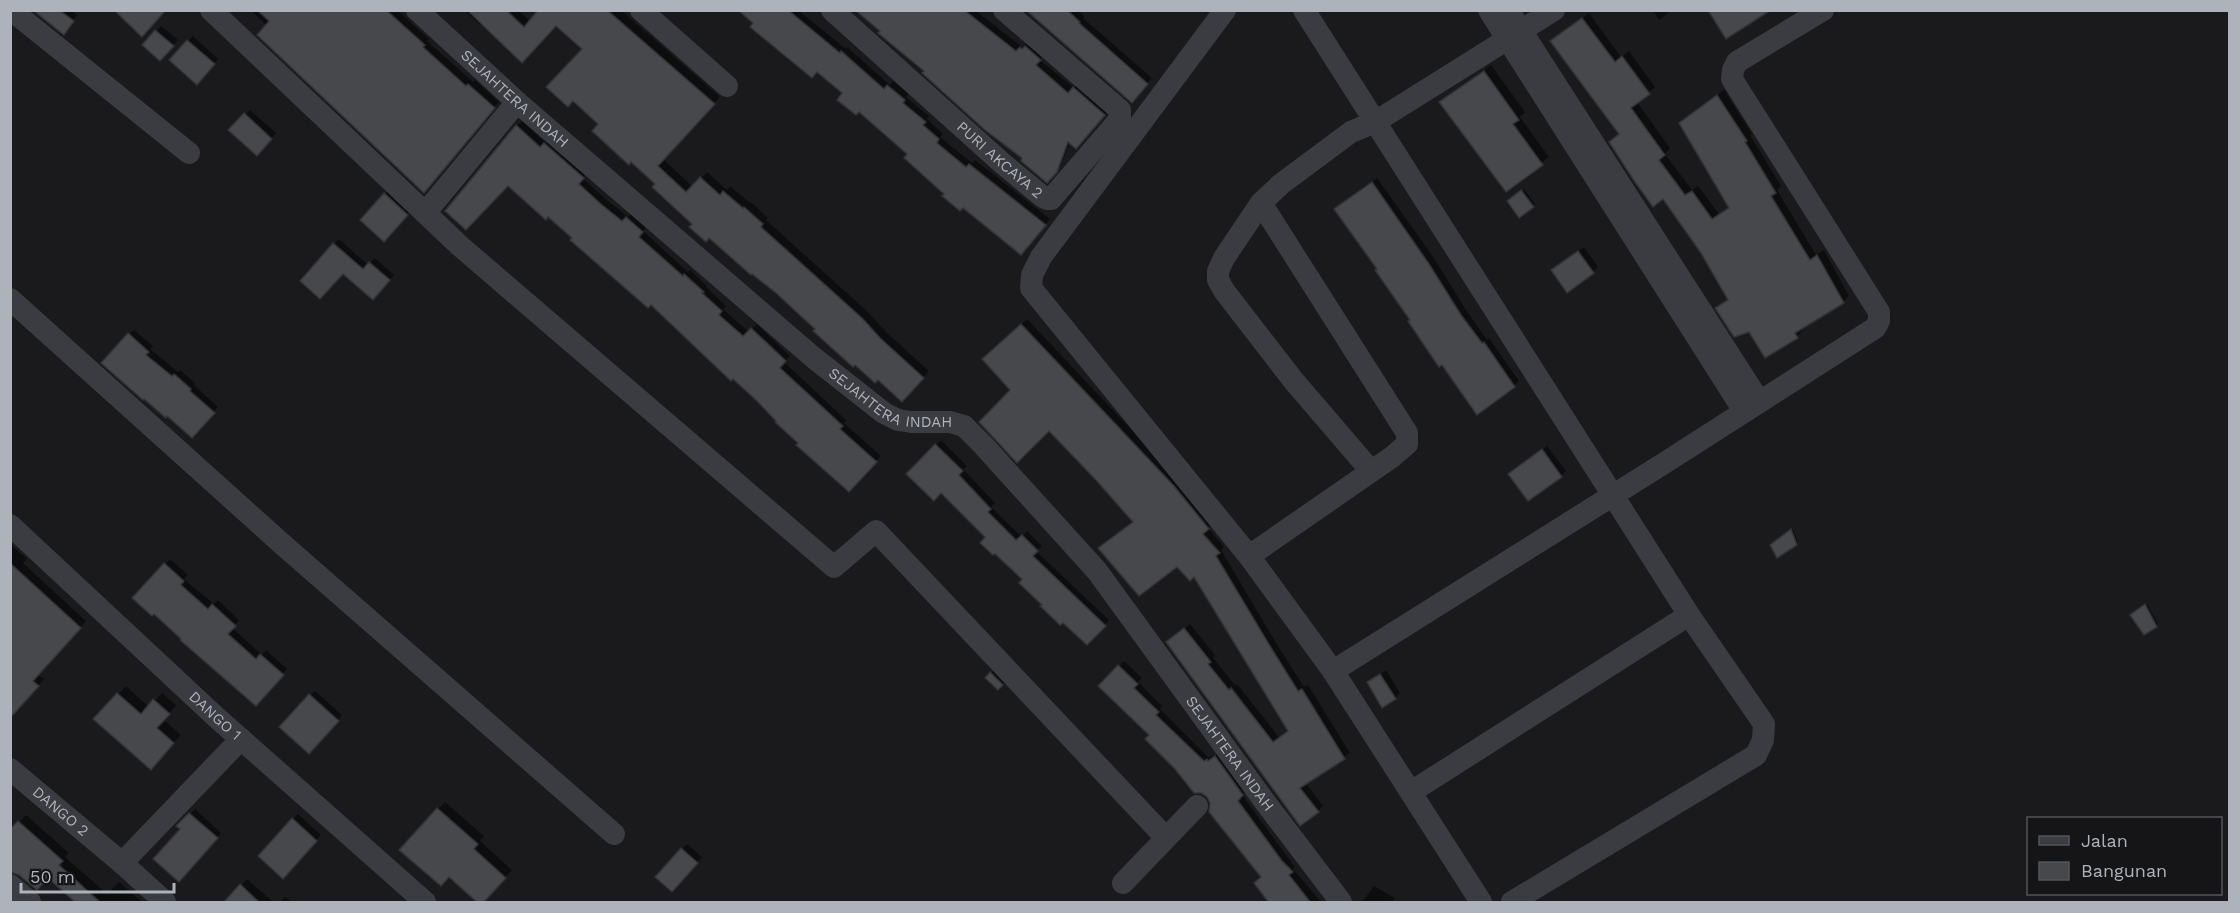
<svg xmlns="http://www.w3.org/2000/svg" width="2240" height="913" font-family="'Work Sans',sans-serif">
  <rect width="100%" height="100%" fill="#1a1a1c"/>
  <g fill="#0007">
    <polygon points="36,10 71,10 77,15 69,27"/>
    <polygon points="251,10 397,10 429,39 427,41 473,82 475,80 499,102 429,186"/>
    <polygon points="464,10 518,10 531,22 541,10 621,10 720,97 663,159 693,187 707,172 727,190 730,186 750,203 751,202 768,218 766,220 869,313 886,332 929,371 902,400 695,224 601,124 584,49 556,24 522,61 482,23 480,25"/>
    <polygon points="739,10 798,10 846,49 847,47 890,85 893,81 909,94 906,97 929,116 927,119 943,134 940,137 972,163 975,160 1050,219 1026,248 946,194 909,153 859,110 845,93"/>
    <polygon points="966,10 975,10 1022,47 1026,43 1044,54 1040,60 1074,88 1079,83 1109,110 1081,142 1070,142 1061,165 1052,176 1024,158 919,65"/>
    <polygon points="1026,10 1078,10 1084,16 1083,18 1152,78 1132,101"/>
    <polygon points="1653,10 1672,10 1659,20"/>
    <polygon points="1589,13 1621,57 1629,51 1655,87 1637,102 1670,148 1665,154 1692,190 1698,186 1719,214 1730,207 1681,123 1724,90 1752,134 1750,135 1781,186 1777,190 1816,255 1824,250 1849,296 1843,302 1801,328 1803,330 1797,337 1749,330 1717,308 1729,299 1702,252 1620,133 1552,41"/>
    <polygon points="161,26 178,40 160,59 144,45"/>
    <polygon points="193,36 218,59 202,78 188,41"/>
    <polygon points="1491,65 1525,112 1520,117 1549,157 1506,190 1441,102"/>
    <polygon points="250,110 276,133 262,149 231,130"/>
    <polygon points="522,121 546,143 550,139 588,172 582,178 607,200 628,217 632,213 647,226 643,231 688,272 690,270 707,286 706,287 726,306 723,309 749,332 757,324 771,338 790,356 784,362 846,420 844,423 881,456 849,490 758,400 651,303 574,238 517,126"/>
    <polygon points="1377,178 1434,258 1466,310 1487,340 1489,338 1519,381 1477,413 1426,344 1341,204"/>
    <polygon points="390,189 412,209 389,235 362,220"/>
    <polygon points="1524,189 1535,204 1533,206 1511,199"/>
    <polygon points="339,239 368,265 375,258 394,275 377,293 343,272 334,244"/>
    <polygon points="1584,247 1598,267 1593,272 1557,266"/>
    <polygon points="1027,319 1180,481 1214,522 1208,528 1224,547 1221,550 1278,646 1304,687 1308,685 1350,753 1305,782 1323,806 1318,811 1173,637 1190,624 1215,655 1213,658 1235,685 1237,684 1279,737 1289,730 1194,575 1177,565 1106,543 1134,521 1012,390 989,354"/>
    <polygon points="134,330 153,346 150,349 178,372 180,370 195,383 194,385 218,407 197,431 144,397 129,334"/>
    <polygon points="941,440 967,466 963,469 995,503 991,507 1022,537 1027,531 1042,546 1036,551 1109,620 1087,643 1044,605 988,537 941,491 908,474"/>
    <polygon points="1547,446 1566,471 1561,476 1510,474"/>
    <polygon points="1793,529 1798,542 1796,544 1774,543"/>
    <polygon points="10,544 27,559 23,563 86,621 38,675 44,679 18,709 10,714"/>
    <polygon points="170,559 188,575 184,579 214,604 218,600 239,620 232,628 262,655 266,650 287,669 260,699 165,564"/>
    <polygon points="2147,604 2158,624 2156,626 2134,613"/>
    <polygon points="1124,661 1142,678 1138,682 1162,706 1160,709 1209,758 1212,755 1214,757 1220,752 1247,789 1242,795 1295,867 1293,869 1321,902 1271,902 1263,876 1208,796 1151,735 1100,686"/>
    <polygon points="1386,670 1400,693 1395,698 1369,682"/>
    <polygon points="993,671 1004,682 998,688 987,678"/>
    <polygon points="126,686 149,707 162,693 176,705 164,720 181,735 158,760 95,719"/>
    <polygon points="315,691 342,715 314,747 310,695"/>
    <polygon points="445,802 484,836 480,841 512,870 488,896 438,809"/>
    <polygon points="195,809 221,833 183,875 183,829 179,826"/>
    <polygon points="298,814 321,835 288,872 293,819"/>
    <polygon points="26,815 69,853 65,857 107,894 119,882 142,902 79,902 10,831"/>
    <polygon points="687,844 702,857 672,890 682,849"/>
    <polygon points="247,879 273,902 225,902"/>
    <polygon points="1374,886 1395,898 1392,902 1362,902"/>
    <polygon points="285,897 292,902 280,902"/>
  </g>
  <g fill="#47484c" stroke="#343438" stroke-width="1.5">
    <polygon points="33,10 59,10 74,21 64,35"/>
    <polygon points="114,10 166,10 142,37"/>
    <polygon points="257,10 386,10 425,45 423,47 466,86 468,84 495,108 424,193 257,35 269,21"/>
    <polygon points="467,10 506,10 524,27 538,10 607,10 715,104 658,166 686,192 700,177 720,195 723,191 743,208 744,207 763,224 761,227 863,319 880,338 924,378 902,402 878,380 875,383 855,365 853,367 813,331 815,329 776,293 752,274 751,275 709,238 706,242 689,227 692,224 652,187 655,184 631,162 629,165 592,131 598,124 573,101 568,107 546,87 582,49 556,26 522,63"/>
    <polygon points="738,10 788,10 840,53 841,51 884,89 887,85 905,100 903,103 926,122 923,125 939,139 937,143 966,167 969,164 1046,225 1021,255 963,208 960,211 942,196 944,194 904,158 907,154 859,112 856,115 837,100 842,93 817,72 812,78 750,27 753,23"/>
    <polygon points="855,10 964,10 1016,51 1020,47 1022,49 1025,46 1041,60 1036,65 1068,93 1073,87 1105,115 1076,149 1068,142 1057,172 1047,183 1021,161 1022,158 985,130 922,73 924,71 878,33 880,31"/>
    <polygon points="1026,10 1067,10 1080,22 1079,23 1148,84 1132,103"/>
    <polygon points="1708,10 1771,10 1726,39"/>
    <polygon points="1582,18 1615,62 1622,56 1650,94 1631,108 1665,155 1659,160 1685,195 1692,191 1712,219 1729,208 1679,123 1717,95 1747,141 1745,142 1776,193 1771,196 1810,260 1817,255 1844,303 1795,333 1798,338 1765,358 1749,332 1734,337 1715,308 1728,300 1701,253 1663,199 1653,207 1633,179 1609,142 1619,134 1550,41"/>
    <polygon points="155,30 174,46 160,61 142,45"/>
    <polygon points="187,40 215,64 197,85 169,60"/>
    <polygon points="1484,71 1519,120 1513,124 1543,165 1506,192 1439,102"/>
    <polygon points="244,113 272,139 257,156 228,130"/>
    <polygon points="516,125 540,147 544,143 584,178 579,184 602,205 622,221 626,217 643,232 639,237 683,276 684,274 704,292 702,293 722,311 719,315 743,336 751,328 786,361 780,368 843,426 840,429 877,462 849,492 796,445 798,443 775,422 776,421 757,401 733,379 731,381 651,305 648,308 570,240 572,238 548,217 546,220 508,186 466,230 445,211"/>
    <polygon points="1372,182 1429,264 1461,315 1482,343 1484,342 1515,387 1477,415 1442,365 1439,367 1424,345 1408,321 1410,320 1375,270 1377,269 1334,209"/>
    <polygon points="1521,190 1534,207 1519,218 1507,201"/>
    <polygon points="384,193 408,215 384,242 360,220"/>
    <polygon points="333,243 363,269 369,262 390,280 373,300 343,274 320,299 300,281"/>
    <polygon points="1578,251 1594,273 1567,293 1551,270"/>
    <polygon points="1021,324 1174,486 1209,529 1203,534 1220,553 1216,556 1273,651 1298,691 1302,689 1345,759 1300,788 1319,812 1300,826 1166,642 1184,628 1211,662 1208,664 1229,690 1231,688 1273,742 1288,731 1194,577 1190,581 1177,567 1139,596 1098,548 1133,522 1096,480 1049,431 1017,463 979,422 1010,390 982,359"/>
    <polygon points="128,333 149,352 146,355 172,376 174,374 191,389 190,391 215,413 192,438 167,416 166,418 144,399 143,400 101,363"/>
    <polygon points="935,444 963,471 959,475 991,509 988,512 1016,540 1022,535 1038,551 1033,556 1106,626 1087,645 1063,623 1060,625 1040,606 1042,605 1019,583 1022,579 995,554 993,555 980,543 985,537 941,493 934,501 906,474"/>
    <polygon points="1542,449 1562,477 1528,501 1508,474"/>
    <polygon points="1791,529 1797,545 1777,558 1770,545"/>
    <polygon points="10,563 81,628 33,681 39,686 10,718"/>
    <polygon points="164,563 184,581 181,585 208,609 212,604 236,626 228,634 256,659 260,654 284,675 256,706 180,640 181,639 154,614 152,616 132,598"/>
    <polygon points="2145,604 2157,627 2144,635 2130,615"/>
    <polygon points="1118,665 1138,684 1134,688 1159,712 1156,715 1204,761 1207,759 1208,761 1215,756 1243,795 1238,801 1282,861 1293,872 1289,875 1311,903 1269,903 1254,883 1261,877 1209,812 1210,803 1207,797 1201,793 1194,793 1175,769 1145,739 1149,735 1098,686"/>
    <polygon points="990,672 1003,685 998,690 985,678"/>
    <polygon points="1380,674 1396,699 1382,708 1367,682"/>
    <polygon points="117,693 141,714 153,699 170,714 157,728 174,743 151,770 93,719"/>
    <polygon points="309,694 339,721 309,754 279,727"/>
    <polygon points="437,808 478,844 474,849 506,878 483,903 478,903 449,877 441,886 399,850"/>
    <polygon points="189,813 218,838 179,882 153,859 180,829 176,826"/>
    <polygon points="292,818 317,841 283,879 258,856"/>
    <polygon points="18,821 63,861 59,865 101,903 76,903 48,878 37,890 19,875 10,872 10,829"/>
    <polygon points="681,848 698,863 672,892 655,877"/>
    <polygon points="240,884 260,903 223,903"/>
  </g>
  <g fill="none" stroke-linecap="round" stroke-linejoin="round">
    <g stroke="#3b3c41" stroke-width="22">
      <polyline points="11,10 189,153"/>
      <polyline points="211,10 460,246 834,567 876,531 1166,838"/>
      <path id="s1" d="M417 10 517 102 814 358 884 413 898 420 911 422H950L964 426 984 446 1097 571 1265 802 1341 902"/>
      <polyline points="641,10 727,86"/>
      <path id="s2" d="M832 10 1002 163 1043 197 1047 199H1051L1120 119V110L1004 10"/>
      <polyline points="1225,10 1041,257 1032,275 1031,288 1249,556"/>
      <polyline points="1304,10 1689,615 1764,724 1763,740 1756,755 1512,902"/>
      <polyline points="1489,10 1744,411"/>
      <polyline points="1508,10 1759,401"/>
      <polyline points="1261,203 1407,433 1407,444 1392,457 1249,556 1333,671 1666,462 1875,328 1879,321 1879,312 1732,79 1733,70 1737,62 1823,10"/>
      <polyline points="426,212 517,102"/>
      <polyline points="10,299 281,543 614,834"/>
      <polyline points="1371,471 1293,380 1225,292 1218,280 1218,271 1224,258 1261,203 1281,184 1351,132 1375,122 1554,10"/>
      <path id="s3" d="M10 525 216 717 425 902"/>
      <polyline points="1333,671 1481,902"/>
      <path id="s4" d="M10 769 122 863 165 902"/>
      <polyline points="1411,792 1689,615"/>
      <polyline points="122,863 241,739"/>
      <polyline points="1123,883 1197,806"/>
      <polyline points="10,885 30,902"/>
    </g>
  </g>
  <g text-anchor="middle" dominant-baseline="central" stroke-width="5" stroke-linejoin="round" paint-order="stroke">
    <g font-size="15" fill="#adb2bb" stroke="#151517">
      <text stroke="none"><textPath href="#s1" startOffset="132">SEJAHTERA INDAH</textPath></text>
      <text stroke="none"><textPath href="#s2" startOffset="225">PURI AKCAYA 2</textPath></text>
      <text stroke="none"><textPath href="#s1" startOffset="618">SEJAHTERA INDAH</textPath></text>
      <text stroke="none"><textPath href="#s3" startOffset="280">DANGO 1</textPath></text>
      <text stroke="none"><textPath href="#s1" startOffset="1122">SEJAHTERA INDAH</textPath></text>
      <text stroke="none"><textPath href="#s4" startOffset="66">DANGO 2</textPath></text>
    </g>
  </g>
  <rect width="2240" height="913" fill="none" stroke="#adb2bb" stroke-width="24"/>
  <rect x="2027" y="817" width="195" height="78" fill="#151517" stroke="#525459" stroke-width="1.5"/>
  <rect x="2039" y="836" width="30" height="9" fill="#3b3c41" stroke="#525459" stroke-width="1.5"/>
  <text x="2081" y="847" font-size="18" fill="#adb2bb">Jalan</text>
  <rect x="2039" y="862" width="30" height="18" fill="#47484c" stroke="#525459" stroke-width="1.5"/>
  <text x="2081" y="877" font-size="18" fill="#adb2bb">Bangunan</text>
  <path d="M21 883v9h153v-9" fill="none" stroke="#adb2bb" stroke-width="3"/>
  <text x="30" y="883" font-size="18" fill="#adb2bb" stroke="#151517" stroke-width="4.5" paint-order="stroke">50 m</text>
</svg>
